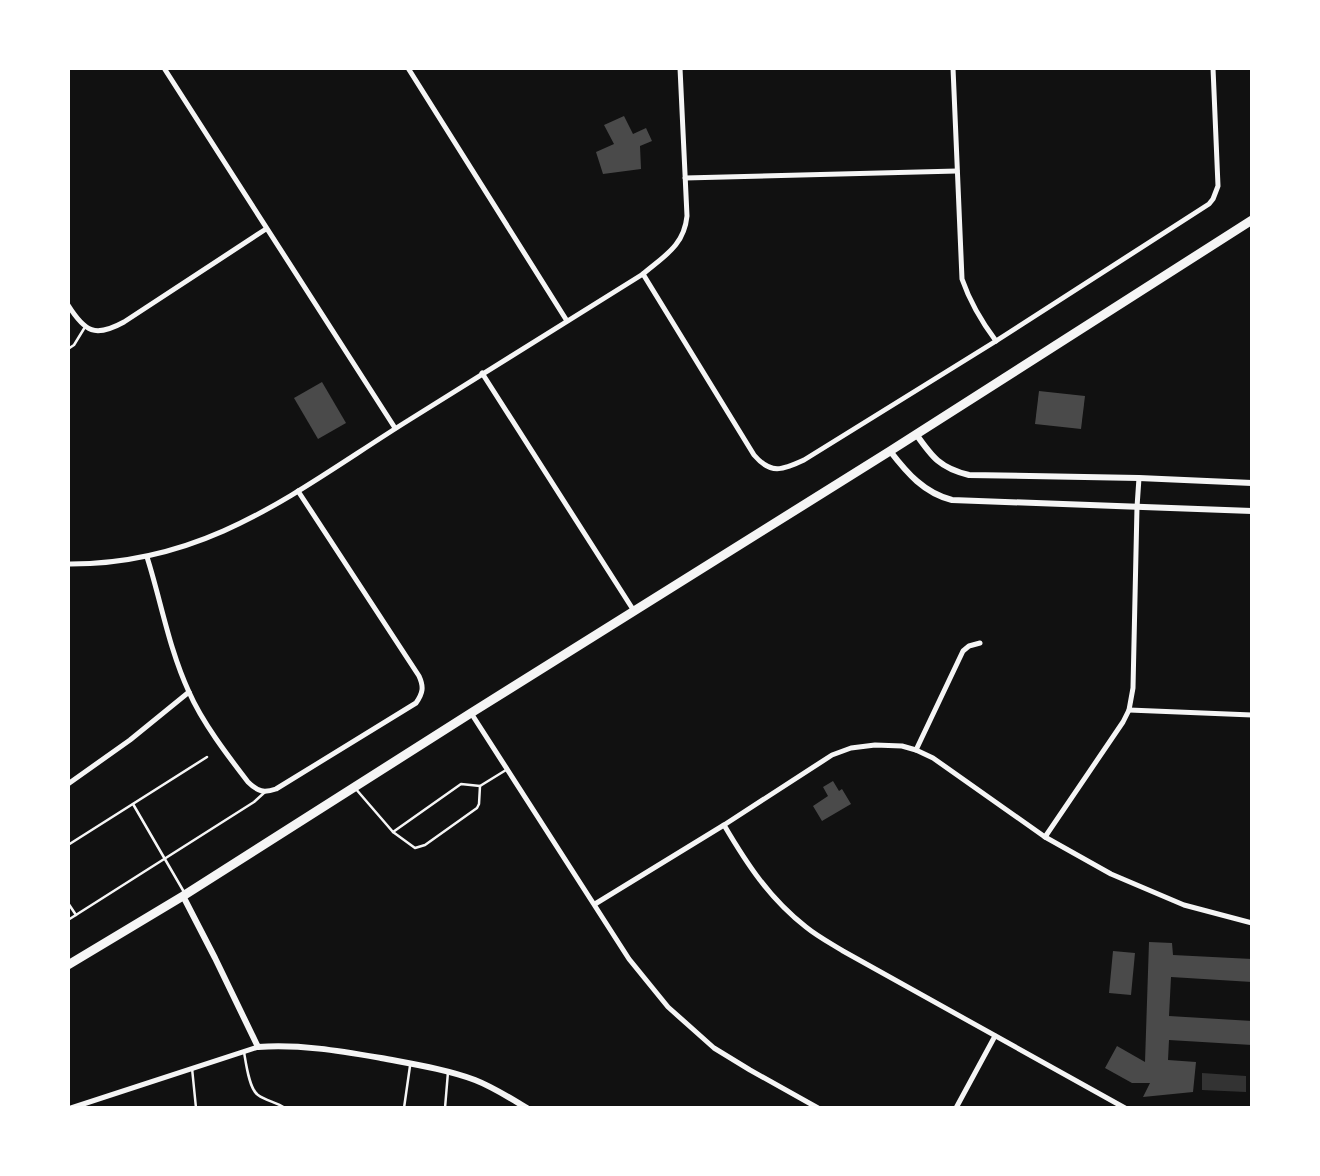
<svg xmlns="http://www.w3.org/2000/svg" width="1320" height="1176" font-family="'Exo 2',sans-serif">
  <rect width="100%" height="100%" fill="#111"/>
  <polygon fill="#333" points="1202,1073 1246,1076 1246,1092 1202,1090"/>
  <g fill="#4a4a4a">
    <polygon points="624,116 633,134 646,128 652,141 640,146 641,169 603,174 596,152 614,144 604,125"/>
    <polygon points="322,382 346,423 318,439 294,398"/>
    <polygon points="1039,391 1085,396 1081,429 1035,424"/>
    <polygon points="833,781 839,791 842,789 851,804 822,821 813,806 828,796 823,787"/>
    <polygon points="1149,942 1172,943 1173,955 1252,959 1252,982 1171,977 1169,1016 1252,1021 1252,1045 1169,1040 1168,1060 1196,1062 1193,1092 1143,1097 1150,1083 1132,1083 1105,1068 1117,1046 1145,1062"/>
    <polygon points="1113,951 1135,953 1131,995 1109,993"/>
  </g>
  <g fill="none" stroke-linecap="round" stroke-linejoin="round">
    <g stroke="#f5f5f5" stroke-width="2.5">
      <polyline points="68,349 74,345 85,327"/>
      <polyline points="355,788 393,832 415,848 425,845 477,808 479,804 480,786"/>
      <polyline points="133,804 184,892"/>
      <polyline points="393,832 461,784 480,786 506,770"/>
      <polyline points="68,845 207,757"/>
      <polyline points="68,903 76,915"/>
      <polyline points="68,920 254,802 265,792"/>
      <path d="M244 1052C246 1063 249 1089 258 1095 266 1101 276 1102 285 1108"/>
      <polyline points="192,1068 196,1108"/>
      <polyline points="404,1108 410,1066"/>
      <polyline points="445,1108 448,1072"/>
    </g>
    <g stroke="#f5f5f5" stroke-width="5">
      <polyline points="164,68 395,428"/>
      <polyline points="408,68 567,321"/>
      <path d="M953 68 962 279C970 302 981 321 996 341"/>
      <polyline points="685,178 957,171"/>
      <path d="M643 274 754 455C771 475 782 470 804 460L996 341 1209 204 1213 199 1218 186 1213 68"/>
      <path d="M68 305C85 332 95 338 124 322L266 229"/>
      <polyline points="482,373 634,611"/>
      <path d="M147 557C161 601 169 649 189 692 202 722 228 756 248 782 258 792 264 793 276 789L416 703C423 693 424 687 419 676L298 491"/>
      <path d="M68 564C209 565 297 490 409 420 487 371 565 322 643 274 664 256 684 246 687 216L680 68"/>
      <polyline points="1129,710 1252,715"/>
      <polyline points="471,713 629,959 668,1007 714,1048 750,1070 818,1108"/>
      <polyline points="916,750 963,651 969,646 980,643"/>
      <polyline points="68,784 130,740 189,692"/>
      <path d="M724 825C747 864 769 898 806 927 817 936 830 943 843 951L1125 1108"/>
      <polyline points="1045,837 1123,722 1129,710 1133,688 1137,507 1139,478"/>
      <polyline points="595,904 724,825 832,755 851,748 875,745 902,746 916,750 933,758 1045,837 1111,874 1184,905 1252,923"/>
      <polyline points="71,1108 258,1047"/>
      <polyline points="956,1108 995,1036"/>
    </g>
    <g stroke="#f5f5f5" stroke-width="6">
      <path d="M916 434C932 457 940 468 969 475L1139 478 1252 483"/>
      <path d="M890 451C907 473 924 493 952 500L1252 511"/>
      <path d="M183 896 215 958 258 1047C300 1044 340 1051 381 1058 412 1064 445 1069 475 1080 493 1087 510 1098 527 1108"/>
    </g>
    <polyline stroke="#f5f5f5" stroke-width="9" points="68,965 183,896 471,713 890,451 1252,220"/>
  </g>
  <rect width="1320" height="1176" fill="none" stroke="#ffffff" stroke-width="140"/>
</svg>
